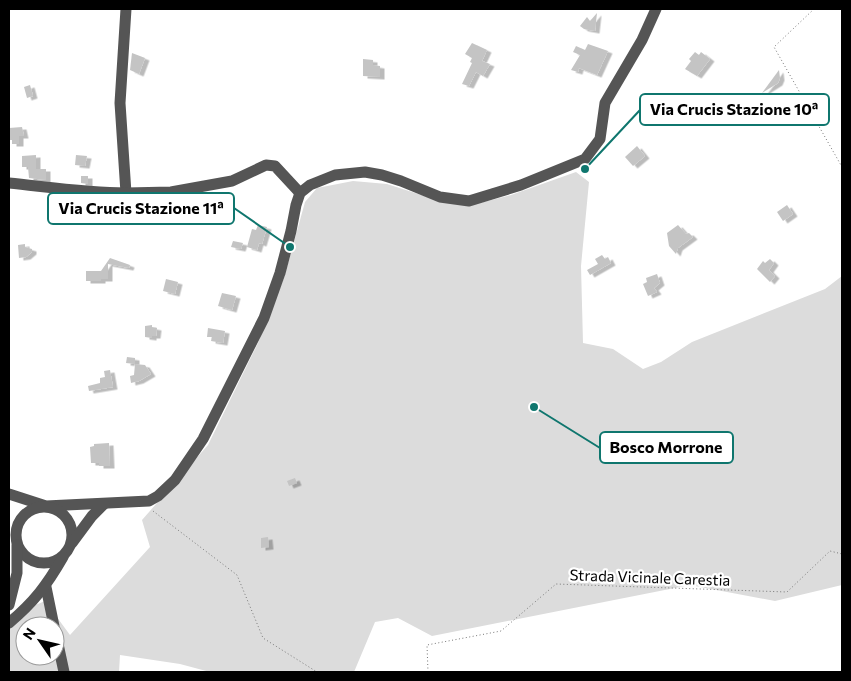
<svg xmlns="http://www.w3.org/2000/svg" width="851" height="681" font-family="Commissioner,sans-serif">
  <defs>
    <filter id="shadow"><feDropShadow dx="4.5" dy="2.5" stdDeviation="0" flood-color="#0004"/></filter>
  </defs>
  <rect width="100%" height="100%" fill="#fff"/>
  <path fill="#dcdcdc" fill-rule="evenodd" d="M576 172 589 182 581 266 583 343 613 349 643 369 661 362 692 342 825 289 842 276V585L775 601 690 585 432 636 398 618 375 622 354 672H210L180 664 120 655 119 672H9V616L45 601 70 635 150 547 142 520 208 445 258 343 284 278 305 202 317 188 353 181 387 184 434 199 468 206 511 195ZM25 626H55V656H25Z"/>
  <g fill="#c4c4c4" filter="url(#shadow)">
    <polygon points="597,13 595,31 584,29 580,26 587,17 590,21"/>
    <polygon points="472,43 487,50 482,61 490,64 483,76 476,72 469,86 462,84 472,63 470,62 472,58 465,54"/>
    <polygon points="588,44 608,51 597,75 579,68 578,72 571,70 580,55 573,52 576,46 585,50"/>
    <polygon points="695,52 699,55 701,52 710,59 697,76 685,69 691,61 689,59"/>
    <polygon points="132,53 145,58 139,74 130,70"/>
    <polygon points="363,59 373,60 373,65 380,66 380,77 363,76"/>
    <polygon points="779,70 780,78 778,83 762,93"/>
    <polygon points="30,85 33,96 27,98 24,87"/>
    <polygon points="22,127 24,136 19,136 19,144 12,144 12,140 9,140 9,128"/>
    <polygon points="637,146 645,156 633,166 625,157"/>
    <polygon points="36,155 36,169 46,169 46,180 29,178 28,167 22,167 22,156"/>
    <polygon points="76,155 87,156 85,166 75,165"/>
    <polygon points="81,176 88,176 88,184 81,183"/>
    <polygon points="787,205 793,214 783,221 777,212"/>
    <polygon points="258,225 267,227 262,244 259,243 257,250 247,247 252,229 256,230"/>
    <polygon points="678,225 686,234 689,233 693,237 678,248 676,254 669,246 667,233"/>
    <polygon points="233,241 243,243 241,249 231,247"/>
    <polygon points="25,244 25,247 32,249 32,252 26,257 19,258 18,245"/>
    <polygon points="602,255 605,259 608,257 611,263 590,275 587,270 598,264 595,259"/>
    <polygon points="110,258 130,265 129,268 108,264 108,279 101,279 101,281 86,281 86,271 101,271"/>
    <polygon points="770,259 774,263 769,270 775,276 770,282 757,269 763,261 765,263"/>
    <polygon points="657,274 660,283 654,288 657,292 648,296 643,284 647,282 646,278"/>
    <polygon points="166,279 178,282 175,294 163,291"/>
    <polygon points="222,293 236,296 232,310 218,306"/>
    <polygon points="152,325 152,327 157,328 156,336 152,336 152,338 145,337 145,326"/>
    <polygon points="208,328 225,331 223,343 211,341 212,337 207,337"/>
    <polygon points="127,357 135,358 135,364 126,363"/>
    <polygon points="135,364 145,365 151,374 139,381 131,383 130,376 134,375"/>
    <polygon points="110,370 113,387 89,391 88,386 100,383 100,378 105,377 104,371"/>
    <polygon points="109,443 110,466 99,466 99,463 91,463 90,447 94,446 94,444"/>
    <polygon points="295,478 297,483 289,486 287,481"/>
    <polygon points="268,537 269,547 261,548 261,538"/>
  </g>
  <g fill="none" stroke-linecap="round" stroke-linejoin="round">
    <g stroke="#777" stroke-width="1" stroke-dasharray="1 2.5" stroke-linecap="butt">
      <polyline points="814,9 774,47 842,167"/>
      <polyline points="153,511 237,575 263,638 317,672"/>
      <polyline points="428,672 427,645 501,631 556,584 787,592 830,551 842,554"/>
    </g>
    <g stroke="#555" stroke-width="11">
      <polyline points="126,9 120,103 126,193 171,192 232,181 266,165 275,166 300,193"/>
      <path d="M9 183C48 187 87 193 126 193"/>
      <polyline points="9,494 46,506 149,501 158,496 175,480 203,439 264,318 280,273 291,231 296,205 300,193 310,185 335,175 365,172 382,175 401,181 440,197 469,201 521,185 585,159 600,139 605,103 642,40 656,9"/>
      <circle cx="44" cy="535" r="28"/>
      <polyline points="72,543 92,516 104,504"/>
      <polyline points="46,587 54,626"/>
      <polyline points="9,605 17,573 17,545"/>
      <path d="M9 623C34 602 47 585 63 557"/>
      <polyline points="55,630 64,672"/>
    </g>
  </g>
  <g text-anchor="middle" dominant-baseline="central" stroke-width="4.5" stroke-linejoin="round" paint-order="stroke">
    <g font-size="15" fill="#000" stroke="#fff">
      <text transform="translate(650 577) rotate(2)">Strada Vicinale Carestia</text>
    </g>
  </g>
  <path fill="none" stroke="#0f766e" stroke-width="2" d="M585 169L640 110M290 247L234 208M534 407L600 448"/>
  <g fill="#0f766e" stroke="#fff" stroke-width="2">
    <circle cx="585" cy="169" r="5"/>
    <circle cx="290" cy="247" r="5"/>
    <circle cx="534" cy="407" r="5"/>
  </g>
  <g fill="#fff" stroke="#0f766e" stroke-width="2">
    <rect x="640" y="94" width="189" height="31" rx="5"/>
    <rect x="48" y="193" width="186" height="31" rx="5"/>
    <rect x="600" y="432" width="133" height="31" rx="5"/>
  </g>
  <g font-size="16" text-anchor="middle" font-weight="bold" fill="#000">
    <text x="734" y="115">Via Crucis Stazione 10ª</text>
    <text x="141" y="214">Via Crucis Stazione 11ª</text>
    <text x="666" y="453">Bosco Morrone</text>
  </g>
  <rect width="851" height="681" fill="none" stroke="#000000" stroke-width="20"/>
  <g transform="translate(40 641) rotate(304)"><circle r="24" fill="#ffffff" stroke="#999999"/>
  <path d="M0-4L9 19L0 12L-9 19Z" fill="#000000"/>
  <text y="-8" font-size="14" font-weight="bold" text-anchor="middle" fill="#000000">N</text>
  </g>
</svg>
